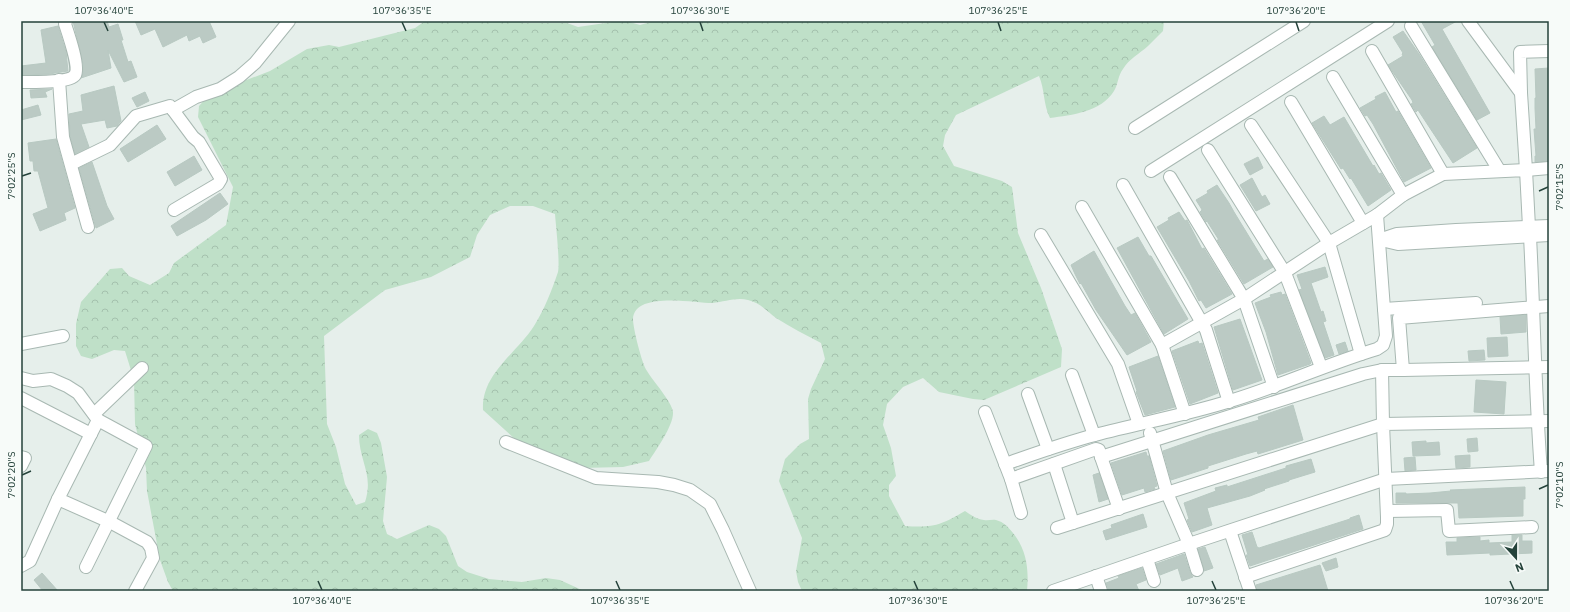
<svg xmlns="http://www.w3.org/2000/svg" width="1570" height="612" font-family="'IBM Plex Sans',sans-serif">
  <defs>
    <pattern id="forest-crowns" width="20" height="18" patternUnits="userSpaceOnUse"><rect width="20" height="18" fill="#bfe0c8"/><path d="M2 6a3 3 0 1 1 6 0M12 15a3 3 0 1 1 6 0" fill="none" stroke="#a4c1ad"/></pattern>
  </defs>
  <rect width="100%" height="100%" fill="#e6efeb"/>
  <path fill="url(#forest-crowns)" d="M425 21H516L524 23H567L578 27 619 21H626L640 25 654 21H1164L1163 31C1158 36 1153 41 1148 46 1139 54 1129 59 1123 69 1118 75 1118 85 1114 91 1101 112 1072 115 1050 118 1043 104 1045 90 1039 76L956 115 945 135 943 146 954 166 1002 181 1012 187 1018 233 1041 288 1062 349 1061 367 984 400 973 399 939 392 923 378 903 387 887 404 883 425 891 448 896 476 889 485V496L905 526C934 528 941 525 965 511 971 515 976 519 984 520 988 521 992 519 996 520 1004 522 1008 527 1013 533 1027 550 1029 570 1027 591H802L798 582 796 571 802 538 779 481 785 459 800 444 809 439 808 399 811 389 825 359 821 343C806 335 790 327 776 318 767 311 760 303 748 300 736 297 725 302 712 303 695 303 634 291 633 319 633 328 642 364 647 371 653 381 672 402 673 412 674 425 656 450 649 461L623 467 581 468 516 440 483 410C481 374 517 353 534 326 544 310 552 290 558 272 560 262 556 227 555 214L533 206H510L490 215 477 235 470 257 431 277 385 290 324 336 327 424 336 447 345 484 356 505 365 502C374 475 359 461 359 435L368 429 377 433 381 443 387 477 383 521 387 534 397 539 429 525 439 529 446 536 458 566 467 572 489 579 522 582 546 578 560 580 584 591H173L168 582 160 560 147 491 146 468 135 424 134 380 125 351 114 350 92 359 81 356 76 346V324L81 302 110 269 122 268 129 276 150 285 169 273 174 263 226 225 233 187 198 117 199 106 210 94 270 71 307 49 329 45 339 47 415 28Z"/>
  <g fill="#bbcac4" stroke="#b8c9c2">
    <polygon points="73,21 107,21 109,27 118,24 123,40 121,40 128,62 131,61 137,77 124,82 108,50 111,68 81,78 83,73 83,64"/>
    <polygon points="135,21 209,21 216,37 203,43 200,36 189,41 187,35 163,47 155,29 141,35"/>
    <polygon points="1421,21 1457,21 1442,29 1490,113 1477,120 1432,47 1435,45"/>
    <polygon points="58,26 66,52 68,71 49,74 21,75 21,66 46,63 41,30"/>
    <polygon points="1403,31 1419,54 1477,148 1453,163 1418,110 1416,112 1411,104 1413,103 1412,100 1388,65 1403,56 1402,54 1403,53 1393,37"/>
    <polygon points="1549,68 1549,161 1535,162 1535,156 1536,156 1534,129 1536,129 1535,108 1535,98 1536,98 1535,69"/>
    <polygon points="114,86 121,121 117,126 107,128 105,120 81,124 89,147 75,154 70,136 69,114 83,111 81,95"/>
    <polygon points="52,89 45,92 47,97 31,98 30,90"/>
    <polygon points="145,92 149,101 137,107 132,98"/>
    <polygon points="1385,92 1396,112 1398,111 1431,168 1404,182 1373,124 1367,115 1365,116 1360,108 1376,99 1375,97"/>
    <polygon points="38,105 41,115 21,120 21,110"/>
    <polygon points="1324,116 1330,125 1344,117 1373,166 1374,165 1379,174 1381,173 1391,190 1368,206 1351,178 1350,179 1343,168 1341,169 1312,123"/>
    <polygon points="157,125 166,139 128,162 120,149"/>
    <polygon points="56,139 75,208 64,213 66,220 40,231 33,214 48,208 38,171 34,171 33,161 30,161 28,143"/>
    <polygon points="194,156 202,170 175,186 167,172"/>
    <polygon points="1258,157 1263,168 1250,175 1244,164"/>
    <polygon points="92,162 107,206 114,219 96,228 79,168"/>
    <polygon points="1252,178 1262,197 1265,195 1270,204 1256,211 1240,185"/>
    <polygon points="1217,185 1229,203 1234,212 1264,261 1268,259 1273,267 1244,284 1217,240 1219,240 1207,221 1206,222 1200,212 1202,210 1201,208 1196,200 1208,193 1207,191"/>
    <polygon points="220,193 228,204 206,220 177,236 171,226"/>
    <polygon points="1179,212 1185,221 1187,220 1202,249 1204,248 1232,294 1206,308 1201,300 1199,301 1189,281 1157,227 1169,220 1168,218"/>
    <polygon points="1138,237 1149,256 1151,256 1188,319 1164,334 1117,248"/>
    <polygon points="1094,251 1125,306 1131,315 1135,313 1151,342 1127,355 1096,310 1081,283 1080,284 1075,274 1071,265"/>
    <polygon points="1325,267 1328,277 1311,283 1321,312 1323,311 1326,321 1323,322 1334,355 1325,358 1299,290 1302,289 1297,275"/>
    <polygon points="1281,292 1282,295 1285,294 1311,363 1310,364 1278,375 1266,332 1255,303 1271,297 1270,295"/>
    <polygon points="1526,315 1526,332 1501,334 1500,317"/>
    <polygon points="1240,319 1262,380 1233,390 1214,327"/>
    <polygon points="1507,337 1508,356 1488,357 1487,338"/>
    <polygon points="1198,341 1199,344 1202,343 1218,393 1190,404 1172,351"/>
    <polygon points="1345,342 1348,351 1339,354 1336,345"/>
    <polygon points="1484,350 1485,360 1469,361 1468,351"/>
    <polygon points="1158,356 1175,407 1145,415 1136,392 1137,391 1129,367"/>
    <polygon points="1476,380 1506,382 1504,414 1474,412"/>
    <polygon points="1293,405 1303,440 1258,454 1257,451 1246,454 1208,466 1208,468 1171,480 1163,451 1208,435 1259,420 1258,417"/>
    <polygon points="1477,438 1478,451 1468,452 1467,439"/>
    <polygon points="1426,441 1426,443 1439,442 1440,455 1413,456 1412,442"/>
    <polygon points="1146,452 1147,456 1149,456 1157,486 1154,487 1155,489 1145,492 1144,488 1122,495 1111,463"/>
    <polygon points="1470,455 1470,467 1456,468 1455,456"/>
    <polygon points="1415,457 1416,470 1405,471 1404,458"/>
    <polygon points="1311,459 1315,472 1289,480 1289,481 1264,489 1265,490 1250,496 1207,508 1212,525 1192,532 1187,520 1189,519 1184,503 1216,491 1215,488 1227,485 1227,487 1286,468 1286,466"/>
    <polygon points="1099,473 1108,499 1099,502 1093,475"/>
    <polygon points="1525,487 1525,499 1523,499 1523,516 1459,518 1458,503 1396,503 1396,493 1406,493 1406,494 1430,493 1451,491 1450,490"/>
    <polygon points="1143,514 1147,527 1106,540 1103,531 1112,528 1111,525"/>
    <polygon points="1359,515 1363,529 1250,566 1246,555 1248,555 1242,535 1252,532 1257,547 1259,548 1350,519 1350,518"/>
    <polygon points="1512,535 1522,535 1522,541 1532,541 1532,553 1490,555 1490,553 1447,555 1446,542 1457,542 1457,538 1480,537 1480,541 1489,540 1489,543 1512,542"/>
    <polygon points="1205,547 1213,568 1204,571 1198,549"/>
    <polygon points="1184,554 1190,572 1193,577 1182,581 1178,568 1160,575 1156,564"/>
    <polygon points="1336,558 1338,567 1326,571 1322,563"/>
    <polygon points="1320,565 1328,591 1257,591 1256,585"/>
    <polygon points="1142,568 1146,580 1136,584 1139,591 1109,591 1106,583 1119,578 1118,576"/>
    <polygon points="42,573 58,591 43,591 34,580"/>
  </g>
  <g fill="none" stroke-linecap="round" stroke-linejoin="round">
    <g stroke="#a8b8b2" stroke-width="14">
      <g id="minor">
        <polyline points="1468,21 1521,93 1526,170 1549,168"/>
        <polyline points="1411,26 1499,170"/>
        <polyline points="1372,51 1443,174"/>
        <polyline points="1333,77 1403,195"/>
        <polyline points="59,80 63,137 88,227"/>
        <path d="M21 82C31 82 70 83 75 75 80 68 68 33 65 24L66 21"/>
        <polyline points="1521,93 1520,52 1549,51"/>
        <polyline points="1291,102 1363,223"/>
        <polyline points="173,110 196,97 220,89 239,77 255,63 289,21"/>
        <polyline points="1251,125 1329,243 1361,354"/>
        <polyline points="1135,128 1304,21"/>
        <polyline points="1208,150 1285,273 1321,367"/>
        <polyline points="71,164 110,145 136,116 170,106 193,137 199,142 221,179 218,184 174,210"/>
        <polyline points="1151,171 1388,21"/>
        <polyline points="1170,177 1244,299 1274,387"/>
        <polyline points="1123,185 1206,330 1229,402"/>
        <polyline points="1082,207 1162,345 1185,414"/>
        <polyline points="1041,235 1118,364 1139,424"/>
        <path d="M1530 236C1534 314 1535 393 1541 472"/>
        <polyline points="1379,240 1397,234 1456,230 1549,226"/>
        <polyline points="1381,240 1398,244 1549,235"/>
        <polyline points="1384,309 1476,303"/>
        <polyline points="21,344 63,336"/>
        <polyline points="1162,345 1244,299 1329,243 1377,215 1403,195 1443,174 1526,170 1529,227"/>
        <polyline points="1403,370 1399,318 1549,306"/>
        <polyline points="1072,375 1094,435"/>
        <polyline points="21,378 33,381 51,379 67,386 78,393 98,420 58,499 110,522 147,542 151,548 153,558 135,591"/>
        <polyline points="1028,394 1048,449"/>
        <polyline points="21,398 91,434"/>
        <polyline points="985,412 1011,479 1096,449 1099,450 1101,457 1363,374 1382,370 1403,370 1549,367"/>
        <polyline points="94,414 142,368"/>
        <polyline points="1150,433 1167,493 1189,544 1197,570"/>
        <polyline points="506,442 596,478 658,482 674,485 690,490 710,504 723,530 750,591"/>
        <polyline points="21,457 25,458 21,466"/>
        <polyline points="1101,457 1119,509"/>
        <path d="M1005 464C1034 454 1064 443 1095 435 1140 423 1186 415 1230 401 1280 386 1327 364 1377 349L1383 345 1386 336 1377 215"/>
        <polyline points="1054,464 1073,523"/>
        <polyline points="1011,479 1021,513"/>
        <polyline points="1387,511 1447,510 1449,531 1532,527"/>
        <polyline points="1057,528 1383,424 1382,370"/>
        <polyline points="1230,531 1250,591"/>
        <polyline points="1147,559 1154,581"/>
        <polyline points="21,566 30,561 58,499"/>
        <polyline points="86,567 146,446 98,420"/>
        <polyline points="1096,576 1101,591"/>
        <polyline points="1245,577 1385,530 1387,524 1387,517 1383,424 1549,421"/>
        <polyline points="1053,591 1189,544 1386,479 1549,471"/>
      </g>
    </g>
    <use href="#minor" stroke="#fff" stroke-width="12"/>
  </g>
  <path fill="none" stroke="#24423a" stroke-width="1.5" d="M104 22 108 31M402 22 406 31M700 22 703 31M998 22 1001 31M1296 22 1299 31M22 176 31 173M1539 191 1548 187M22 475 31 471M1539 489 1548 485M318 581 322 590M616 581 620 590M914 581 918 590M1212 581 1216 590M1510 581 1514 590"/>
  <rect width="1570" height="612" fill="none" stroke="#f7fbf9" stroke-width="44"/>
  <g transform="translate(1516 558) rotate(159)" stroke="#f7fbf9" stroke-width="3" paint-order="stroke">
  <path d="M0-3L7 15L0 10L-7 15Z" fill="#24423a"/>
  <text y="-6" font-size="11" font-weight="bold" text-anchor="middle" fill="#24423a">N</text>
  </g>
  <rect x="22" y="22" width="1526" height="568" fill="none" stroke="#24423a" stroke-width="1.5"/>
  <g font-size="10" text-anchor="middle" fill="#24423a">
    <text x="104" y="14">107°36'40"E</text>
    <text x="402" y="14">107°36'35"E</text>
    <text x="700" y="14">107°36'30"E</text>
    <text x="998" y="14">107°36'25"E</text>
    <text x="1296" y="14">107°36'20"E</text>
    <text transform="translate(11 176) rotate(-90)" y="4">7°02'25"S</text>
    <text transform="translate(1559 187) rotate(-90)" y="4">7°02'15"S</text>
    <text transform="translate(11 475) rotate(-90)" y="4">7°02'20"S</text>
    <text transform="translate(1559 485) rotate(-90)" y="4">7°02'10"S</text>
    <text x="322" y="604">107°36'40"E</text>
    <text x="620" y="604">107°36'35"E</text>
    <text x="918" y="604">107°36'30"E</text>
    <text x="1216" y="604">107°36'25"E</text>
    <text x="1514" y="604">107°36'20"E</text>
  </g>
</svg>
